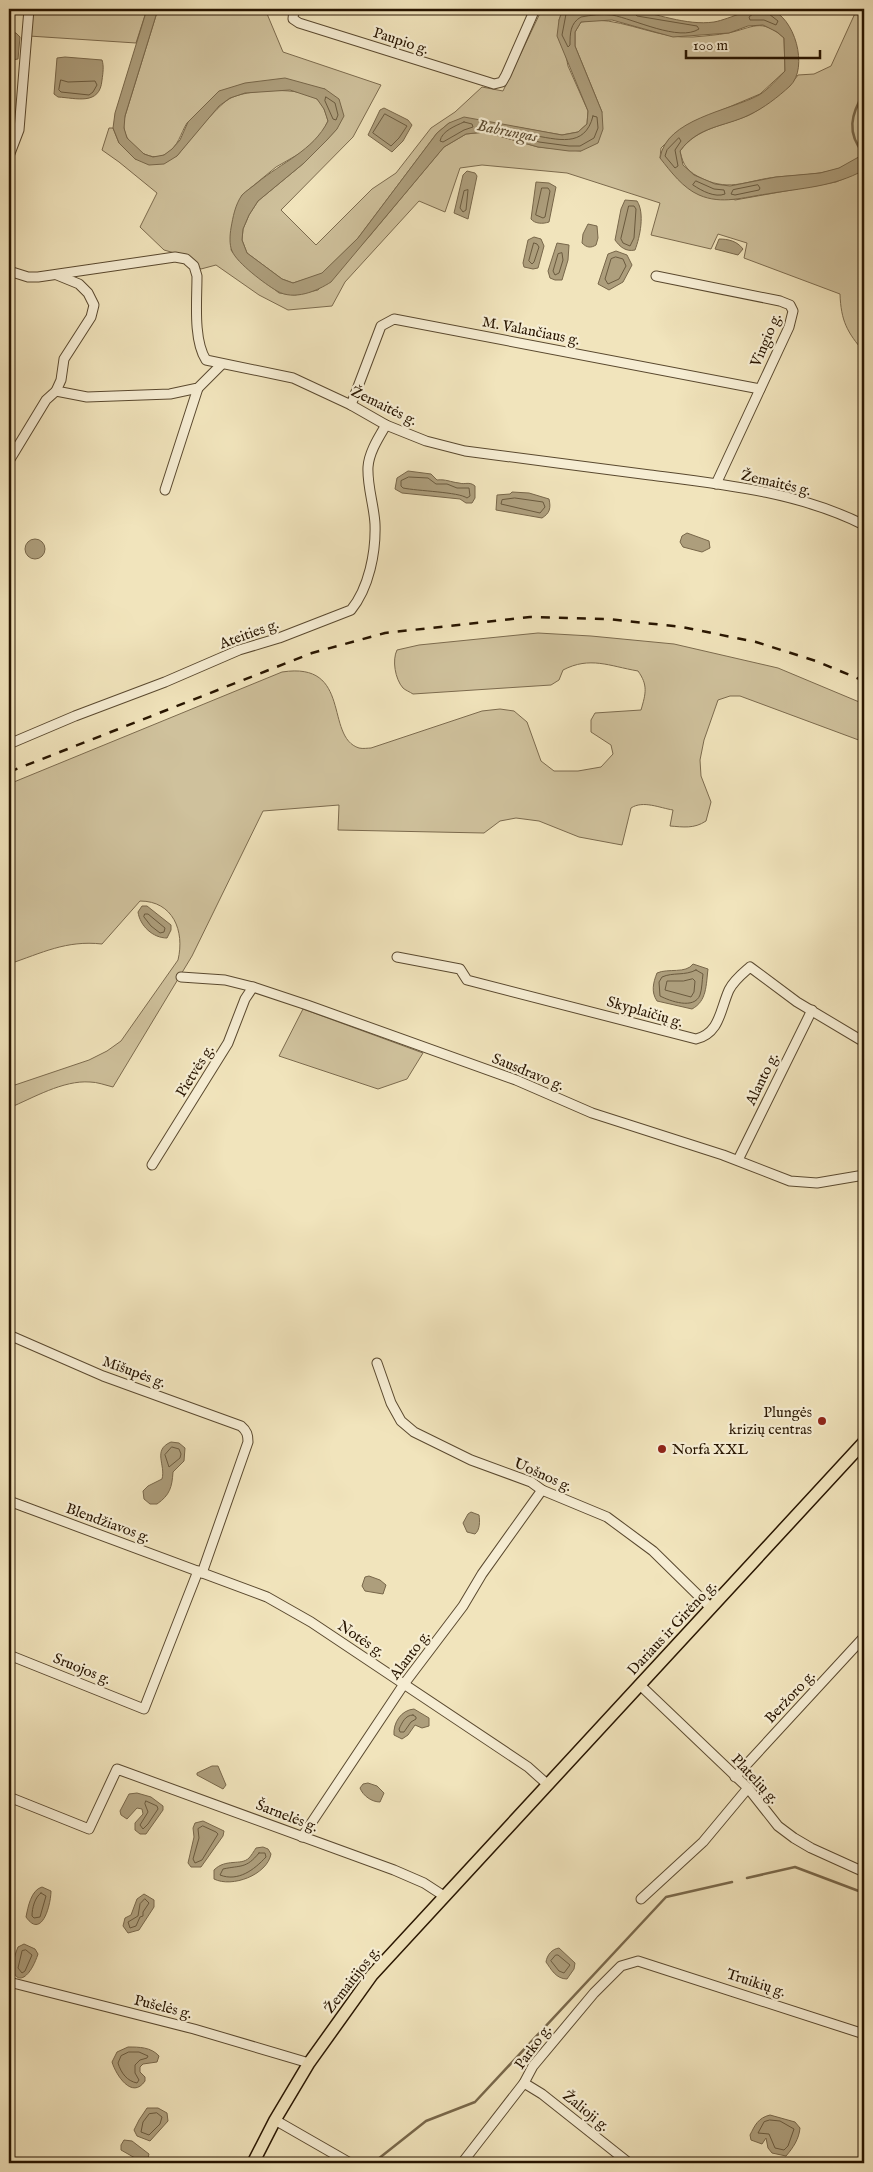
<svg xmlns="http://www.w3.org/2000/svg" width="873" height="2172" font-family="'IM FELL English',serif">
  <rect width="100%" height="100%" fill="#f1e4bc"/>
  <filter id="stains"><feTurbulence type="fractalNoise" baseFrequency=".004" numOctaves="4"/><feColorMatrix values="0 0 0 0 .2 0 0 0 0 .09 0 0 0 0 .02 0 0 0 .5 -.17"/></filter>
  <radialGradient id="worn" r=".72"><stop offset=".6" stop-color="#630" stop-opacity="0"/><stop offset="1" stop-color="#630" stop-opacity=".3"/></radialGradient>
  <g fill="#cfc19c" stroke="#7c6b4e">
    <polygon points="9,9 147,9 136,43 29,36 31,14 9,13"/>
    <path d="M158 9H265L283 52 381 85 353 137 281 210 316 245 372 189 396 173 431 128 455 112 482 87 503 91 542 9H563L559 20 568 66 588 111 587 124 578 132 562 135 516 127 449 123 437 133 358 238 322 274 293 283 282 279 247 253 242 240 243 229 249 215 258 201 304 163 337 129 325 89C312 88 252 81 244 84 238 86 191 118 187 123 180 134 179 146 166 154 149 164 126 145 124 128 123 124 124 120 125 116Z"/>
    <path d="M857 9H864V154C856 159 847 166 837 169 818 175 797 175 777 177 747 180 732 192 703 179 688 172 683 166 680 151 697 128 722 126 747 116 761 110 790 87 798 75L814 74 831 66Z"/>
    <path d="M596 20C629 21 660 39 693 37 705 36 717 35 728 33 753 28 761 17 784 38L785 71 760 94 722 110 668 141 661 148 660 158 735 200 836 182 864 170V352C847 332 841 321 840 294L744 258 747 243 718 234 711 249 651 235 660 203 567 173 482 165 460 168 445 212 419 201 345 282 332 306 288 310 259 295 216 265 201 269 185 256 164 250 140 227 157 193 119 162 102 150 109 128H113L119 143 135 159 177 156C187 143 216 107 229 99 245 89 304 86 318 100 324 106 326 114 328 121L321 135 304 151 276 167 242 195 231 250 239 260 279 293 295 295 318 290 368 238 444 147 466 134 485 132 538 147 581 151 602 112 575 46V32L581 22Z"/>
    <path d="M538 633 591 636 674 644 778 668 864 704V742L740 696H730L718 700 704 740 700 760 701 776 711 802 706 821C694 829 683 827 670 826L673 810C660 808 643 800 631 808L622 845 579 837 539 821 516 818 500 821 484 833 338 830 339 805 263 811 192 956 113 1087C105 1085 97 1082 90 1082 63 1080 33 1098 9 1108V1087L89 1060 107 1051 121 1041 178 960C185 931 173 901 140 901L102 944C66 940 42 953 9 964V784L282 672C353 661 324 737 359 748 363 749 368 748 371 748L482 711 500 709 514 711 527 722 541 761 554 771H578L601 767 613 754 611 745 591 732V720L595 713 641 710C646 693 648 685 638 671 609 666 590 656 563 670L559 680 551 685 413 694C410 692 405 690 403 688 395 679 392 660 397 650L419 645Z"/>
    <polygon points="303,1009 423,1053 407,1079 378,1089 279,1056"/>
  </g>
  <g fill="#ad9e7c" stroke="#78674a">
    <path d="M147 9H158L125 116 124 128 127 138 144 154 153 157 164 155 172 149 180 140 188 122 219 91 245 83 285 78 325 89 339 99 344 116 337 129 327 140 304 163 258 201 249 215 243 229 242 240 247 253 282 279 293 283 322 273 358 238 437 133 449 123 464 117 562 135 578 132 587 124 588 111 557 36 559 20 563 9C584 9 607 6 628 9 656 13 686 26 714 22 731 19 754 5 769 9 795 16 809 68 790 86 778 97 764 108 749 115 724 127 698 126 680 151L683 165 694 175 715 184 730 186 776 177 820 173 839 168 864 154V170C834 187 801 188 767 194 744 197 722 205 699 195 683 188 671 172 660 158 666 119 729 111 759 95 769 89 777 79 785 71L784 38 777 32 763 25 748 26 729 33 673 37 612 20 581 22 575 32V46L602 112 603 129 598 143 581 151H569L538 147 485 132 466 134 444 147 331 282C317 291 294 301 277 291 265 284 237 263 232 251 229 244 230 234 231 228 233 217 235 205 242 195 246 191 252 187 257 183 282 162 313 151 328 121L324 109 317 99 290 90 245 93 230 98 219 106 177 156 164 164 149 165 135 159 119 143 113 128 115 113Z"/>
    <polygon points="9,31 16,33 20,37 18,59 12,60 9,56"/>
    <path d="M65 57 102 60C104 66 103 73 102 80 100 106 76 98 58 97L54 94 57 58Z"/>
    <polygon points="384,108 408,120 412,125 403,141 392,152 368,135 380,110"/>
    <polygon points="467,171 475,173 477,176 468,219 454,213 463,175"/>
    <path d="M536 182 549 183 556 187 549 222C543 224 535 224 531 219Z"/>
    <path d="M625 200 637 201C645 213 640 237 635 250 626 252 620 247 615 240L621 209Z"/>
    <path d="M588 224 597 226 598 238 596 245C591 248 587 248 582 243L583 234Z"/>
    <polygon points="534,237 541,239 544,246 538,268 533,269 524,267 523,263 528,240"/>
    <path d="M719 239C728 239 737 241 743 249L738 255 715 249Z"/>
    <polygon points="557,243 569,245 568,260 562,280 555,280 550,278 548,271"/>
    <polygon points="616,251 627,255 632,265 623,282 609,290 598,284 608,254"/>
    <path d="M408 471 431 474 437 480C446 479 450 482 459 483 465 485 469 481 475 486V498L472 503H466L460 499 402 493 395 489 397 478Z"/>
    <path d="M512 492 529 493 549 499C551 508 550 513 542 518L496 510 497 495 510 494Z"/>
    <polygon points="687,533 709,541 710,548 702,552 683,547 680,542 682,536"/>
    <circle cx="35" cy="549" r="10"/>
    <path d="M142 906H147L171 925V930L167 938C153 938 140 926 138 912Z"/>
    <path d="M693 964 708 969C706 985 707 1001 692 1009L657 1001C651 992 653 983 657 973 668 968 686 974 693 964Z"/>
    <path d="M171 1442 179 1443 185 1448 184 1461 173 1472C172 1487 170 1495 157 1504H150L144 1499 143 1491 148 1486 162 1479C166 1465 152 1450 171 1442Z"/>
    <path d="M471 1512 479 1515C480 1521 480 1530 475 1534L467 1532 463 1523 468 1514Z"/>
    <polygon points="369,1576 380,1580 386,1585 383,1594 365,1591 362,1586 365,1577"/>
    <path d="M414 1709 429 1718V1726L422 1728 415 1725 408 1735 402 1739 394 1735C393 1723 401 1710 414 1709Z"/>
    <polygon points="212,1766 218,1766 226,1785 223,1789 197,1775 197,1773"/>
    <path d="M368 1783 377 1786 384 1793 380 1802C372 1802 363 1796 360 1788L363 1784Z"/>
    <polygon points="137,1793 151,1797 163,1806 163,1810 146,1834 140,1834 135,1830 135,1823 143,1814 142,1809 137,1808 127,1819 121,1815 120,1811 129,1794"/>
    <polygon points="203,1821 224,1831 223,1836 201,1867 191,1867 188,1863 194,1837 193,1828 195,1823"/>
    <path d="M263 1847 268 1849 271 1854C267 1875 232 1888 214 1879V1870C226 1858 241 1866 249 1858 251 1856 254 1851 256 1848Z"/>
    <path d="M42 1887 51 1891C51 1904 42 1940 26 1917 28 1907 31 1890 42 1887Z"/>
    <polygon points="144,1894 154,1900 154,1907 139,1930 128,1933 123,1926 125,1918 131,1915 137,1899"/>
    <path d="M24 1944 35 1949 38 1954C25 1993 4 1980 18 1947Z"/>
    <path d="M559 1948 575 1963 574 1969 567 1979C556 1979 551 1969 546 1962 547 1955 552 1949 559 1948Z"/>
    <path d="M128 2047C139 2047 151 2047 159 2056L157 2062 143 2064 140 2067V2072L145 2077V2081C132 2100 116 2075 112 2062L117 2052Z"/>
    <polygon points="147,2108 158,2108 167,2113 168,2121 150,2141 137,2136 134,2130 139,2120"/>
    <path d="M770 2115 795 2122 800 2128C799 2139 793 2148 786 2156L772 2153 768 2148 766 2138 762 2144 751 2140 750 2135C755 2125 758 2118 770 2115Z"/>
    <polygon points="124,2140 132,2141 149,2154 148,2158 142,2162 121,2150 121,2145"/>
  </g>
  <g fill="none" stroke-linecap="round" stroke-linejoin="round">
    <g stroke="#6a5a3e" stroke-width="1">
      <path d="M567 9 562 35 568 47 570 45C570 34 570 23 581 17 591 15 602 14 612 15 634 19 679 42 699 29L697 26 637 16 634 13 633 9"/>
      <polyline points="754,9 754,13 749,17 750,20 764,20 776,25 778,21 769,14 768,9"/>
      <polygon points="61,80 68,82 95,81 97,85 93,92 89,95 61,92 59,90"/>
      <polygon points="326,97 335,103 338,115 336,120 333,119 325,101"/>
      <polygon points="385,114 407,126 399,138 391,146 373,133"/>
      <path d="M593 116 597 117 598 128 594 138 580 146H569L539 142 529 138 531 135C557 139 585 149 593 116Z"/>
      <path d="M464 122 472 124 473 127 464 130 443 142 440 141C442 131 455 126 464 122Z"/>
      <polygon points="679,138 681,141 675,150 678,166 675,168 665,156 667,150"/>
      <path d="M696 181 714 189 724 190 725 194C715 198 702 191 693 185Z"/>
      <polygon points="758,185 760,188 759,190 735,195 731,194 733,190"/>
      <polygon points="542,188 548,188 550,191 545,217 543,218 536,215"/>
      <polygon points="468,190 466,210 463,212 460,208 464,191"/>
      <polygon points="629,206 634,206 636,209 634,238 630,246 623,243 621,239"/>
      <polygon points="534,243 537,244 539,247 534,262 532,264 529,261"/>
      <polygon points="562,253 563,260 559,273 555,275 553,271 558,254"/>
      <polygon points="616,257 623,259 626,266 619,279 608,284 605,279 611,259"/>
      <path d="M409 477 428 478 436 484H447L457 488H469L470 496 467 498C459 492 417 491 403 488L401 486V481Z"/>
      <polygon points="515,498 543,502 545,507 540,513 501,504 502,500"/>
      <polygon points="145,914 148,914 165,928 164,932 160,933 151,926 144,917"/>
      <path d="M696 970 703 974C702 981 702 989 700 995 694 1010 670 1001 660 996L659 982 662 977C673 972 685 976 696 970Z"/>
      <polygon points="693,979 695,981 694,992 691,997 665,990 667,981 683,981"/>
      <polygon points="172,1447 179,1449 181,1454 180,1458 169,1467 165,1455"/>
      <path d="M413 1715 416 1717V1719L411 1722 404 1732H400L399 1729C402 1723 405 1715 413 1715Z"/>
      <polygon points="146,1801 157,1806 158,1809 148,1824 143,1829 140,1825 148,1812 145,1804"/>
      <polygon points="203,1826 216,1832 218,1834 202,1860 195,1863 193,1859 199,1838 198,1829"/>
      <path d="M259 1853H265L266 1857C254 1870 238 1882 220 1875L223 1869C241 1865 246 1869 259 1853Z"/>
      <path d="M41 1893 46 1896 40 1917 34 1918 32 1916C32 1908 35 1897 41 1893Z"/>
      <polygon points="145,1899 149,1903 143,1912 143,1916 140,1917 136,1926 130,1928 128,1922 138,1916 140,1904"/>
      <polygon points="26,1950 32,1955 25,1971 22,1973 18,1968 22,1951"/>
      <polygon points="556,1955 558,1955 570,1965 564,1973 559,1971 551,1961"/>
      <path d="M129 2052H139L148 2056 147 2058 140 2060 135 2065V2073L139 2080 137 2083C127 2081 121 2073 118 2063L121 2056Z"/>
      <polygon points="157,2113 162,2117 160,2124 149,2135 141,2132 143,2122 149,2114"/>
      <polygon points="770,2120 780,2121 794,2129 788,2146 784,2150 775,2148 769,2134 758,2133 764,2122"/>
    </g>
    <g stroke="#78674a" stroke-width="2.5">
      <path d="M864 93C851 114 846 133 864 154"/>
      <polyline points="863,892 864,891"/>
      <polyline points="747,1878 795,1867 864,1893"/>
      <polyline points="373,2163 426,2121 475,2102 666,1897 732,1882"/>
    </g>
    <g stroke="#5a492f" stroke-width="11">
      <g id="minor">
        <polyline points="294,9 293,19 299,23 494,84 502,82 506,75 535,9"/>
        <polyline points="9,156 19,130 29,9"/>
        <path d="M9 271 28 277H38L175 257 186 259 194 266 197 276C197 300 193 340 206 360L293 378 351 405 386 425 426 441 465 451C527 459 588 467 650 475 721 484 799 492 864 525"/>
        <polyline points="656,276 780,301 790,305 793,311 789,327 716,484"/>
        <polyline points="56,391 87,397 170,394 198,388 222,364"/>
        <polyline points="351,405 381,326 394,319 760,389"/>
        <polyline points="9,461 46,400 56,391 61,380 64,359 91,317 94,305 88,293 79,284 57,275"/>
        <polyline points="165,490 198,388"/>
        <path d="M9 744 75 716 165 682 239 650 279 638 351 610C369 588 376 552 375 524 374 505 367 486 368 467 369 452 379 437 386 425"/>
        <path d="M397 957 460 969 467 980 696 1039C720 1033 720 1010 729 990 734 980 742 974 750 967L797 1002 864 1042"/>
        <polyline points="181,977 225,980 253,987 307,1005 516,1080 592,1113 723,1155 790,1181 817,1183 864,1175"/>
        <polyline points="738,1160 812,1010"/>
        <polyline points="152,1165 228,1043 245,999 253,987"/>
        <path d="M9 1335 103 1376 241 1426C247 1431 248 1435 248 1442L202 1573"/>
        <polyline points="377,1363 391,1403 401,1421 414,1432 471,1460 531,1482 542,1490 607,1517 653,1551 711,1608"/>
        <polyline points="9,1501 267,1597 311,1622 528,1767 547,1784"/>
        <polyline points="9,1655 144,1709 198,1571"/>
        <polyline points="640,1685 748,1788 778,1826 794,1838 811,1848 864,1872"/>
        <polyline points="735,1777 864,1637"/>
        <polyline points="9,1797 89,1829 117,1769 394,1870 424,1883 444,1896"/>
        <polyline points="302,1837 404,1684 463,1606 482,1574 542,1490"/>
        <polyline points="641,1899 703,1842 748,1788"/>
        <polyline points="9,1982 194,2029 309,2063"/>
        <polyline points="524,2083 542,2094 629,2163"/>
        <polyline points="275,2120 350,2163"/>
        <polyline points="462,2163 524,2083 533,2066 594,1993 621,1966 638,1961 864,2034"/>
      </g>
    </g>
    <g stroke="#281500" stroke-width="14">
      <polyline id="major" points="253,2163 275,2120 309,2063 372,1975 864,1442"/>
    </g>
    <use href="#minor" stroke="#f6edd3" stroke-width="9"/>
    <use href="#major" stroke="#f1e4bc" stroke-width="11"/>
    <polyline stroke="#281500" stroke-width="2.5" stroke-dasharray="9 9" stroke-linecap="butt" points="9,772 312,653 385,633 530,617 608,619 682,627 756,642 816,661 864,681"/>
  </g>
  <g fill="#8f2418" stroke="#f6edd3" stroke-width="2">
    <circle cx="822" cy="1421" r="5"/>
    <circle cx="662" cy="1449" r="5"/>
  </g>
  <g text-anchor="middle" dominant-baseline="central" stroke-width="4.5" stroke-linejoin="round" paint-order="stroke">
    <g font-size="15" fill="#281500" stroke="#f6edd3">
      <text transform="translate(401 41) rotate(18)">Paupio g.</text>
      <text transform="translate(531 331) rotate(11)">M. Valančiaus g.</text>
      <text transform="translate(766 340) rotate(-67)">Vingio g.</text>
      <text transform="translate(384 406) rotate(26)">Žemaitės g.</text>
      <text transform="translate(776 483) rotate(13)">Žemaitės g.</text>
      <text transform="translate(249 634) rotate(-20)">Ateities g.</text>
      <text transform="translate(645 1012) rotate(16)">Skyplaičių g.</text>
      <text transform="translate(195 1071) rotate(-58)">Pietvės g.</text>
      <text transform="translate(528 1072) rotate(22)">Sausdravo g.</text>
      <text transform="translate(762 1079) rotate(-64)">Alanto g.</text>
      <text transform="translate(134 1372) rotate(20)">Mišupės g.</text>
      <text transform="translate(543 1475) rotate(24)">Uošnos g.</text>
      <text transform="translate(108 1523) rotate(20)">Blendžiavos g.</text>
      <text transform="translate(672 1628) rotate(-47)">Dariaus ir Girėno g.</text>
      <text transform="translate(361 1639) rotate(34)">Notės g.</text>
      <text transform="translate(410 1655) rotate(-53)">Alanto g.</text>
      <text transform="translate(82 1669) rotate(22)">Sruojos g.</text>
      <text transform="translate(790 1697) rotate(-47)">Beržoro g.</text>
      <text transform="translate(755 1779) rotate(47)">Platelių g.</text>
      <text transform="translate(287 1816) rotate(21)">Šarnelės g.</text>
      <text transform="translate(352 1980) rotate(-52)">Žemaitijos g.</text>
      <text transform="translate(756 1983) rotate(18)">Truikių g.</text>
      <text transform="translate(163 2007) rotate(14)">Pušelės g.</text>
      <text transform="translate(533 2047) rotate(-54)">Parko g.</text>
      <text transform="translate(586 2111) rotate(39)">Žalioji g.</text>
    </g>
    <g font-size="15" fill="#281500" stroke="#f6edd3" text-anchor="end">
      <text x="812" y="1412">Plungės<tspan x="812" dy="17">krizių centras</tspan></text>
      <text x="672" y="1449" text-anchor="start">Norfa XXL</text>
    </g>
    <g font-size="16" font-style="italic" fill="#5d4c32" stroke="#f6edd3">
      <text transform="translate(507 132) rotate(11)">Babrungas</text>
    </g>
  </g>
  <rect width="873" height="2172" fill="none" stroke="#f1e4bc" stroke-width="30"/>
  <rect x="10" y="10" width="853" height="2152" fill="none" stroke="#281500" stroke-width="2.5"/>
  <rect x="15" y="15" width="843" height="2142" fill="none" stroke="#281500"/>
  <path d="M686 50v8h134v-8" fill="none" stroke="#281500" stroke-width="2.5"/>
  <text x="693" y="50" font-size="15" fill="#281500" stroke="#f6edd3" stroke-width="4" paint-order="stroke">100 m</text>
  <rect width="100%" height="100%" filter="url(#stains)"/>
  <rect width="100%" height="100%" fill="url(#worn)"/>
</svg>
